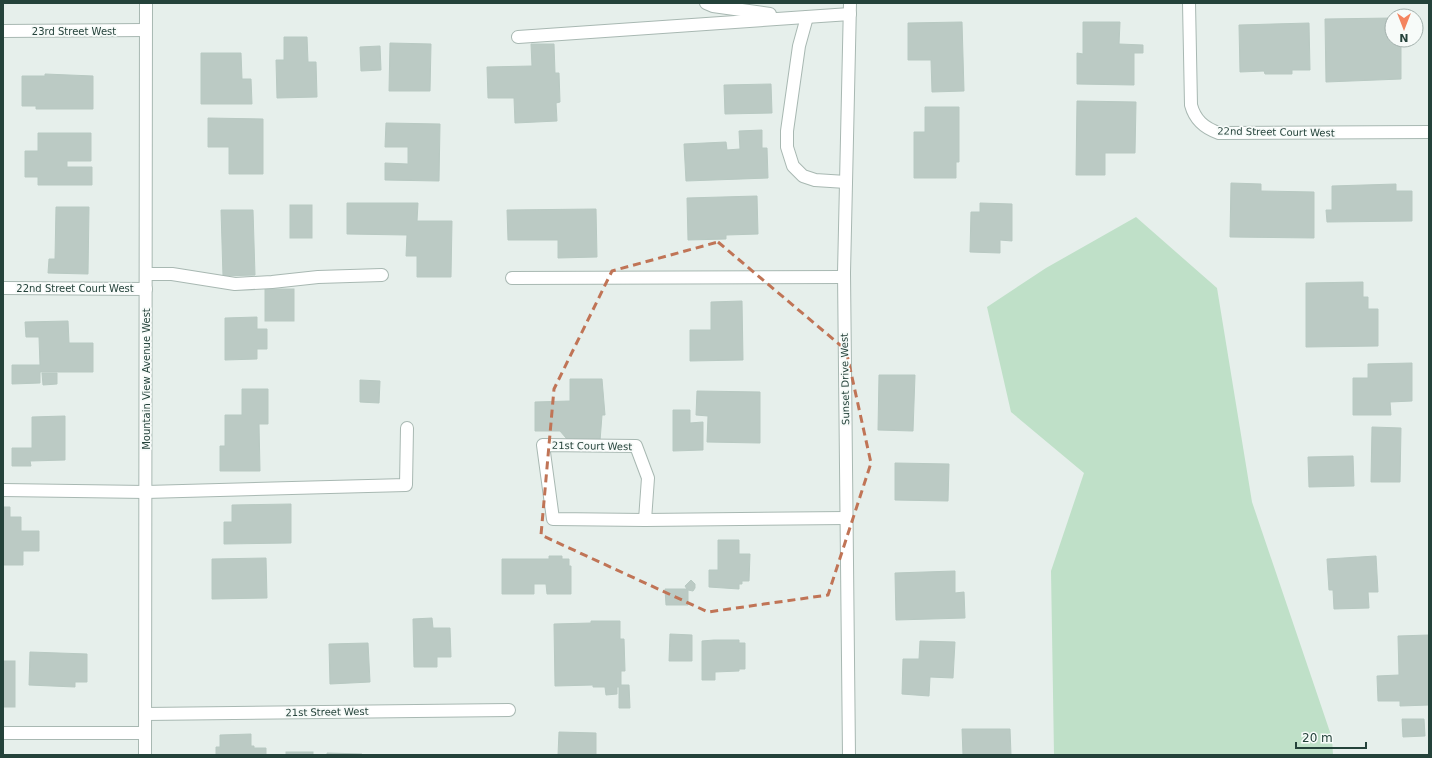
<svg xmlns="http://www.w3.org/2000/svg" width="1432" height="758" font-family="'DejaVu Sans',sans-serif">
  <rect width="100%" height="100%" fill="#e6efeb"/>
  <polygon fill="#bfe0c8" points="1136,217 1217,288 1252,502 1332,738 1333,755 1054,755 1051,571 1084,473 1011,412 987,307 1046,268"/>
  <g fill="#bbcac4" stroke="#b8c9c2">
    <polygon points="1392,18 1392,40 1401,40 1401,79 1326,82 1325,19"/>
    <polygon points="962,22 964,91 932,92 931,60 908,60 908,23"/>
    <polygon points="1083,22 1120,22 1119,44 1143,45 1143,53 1134,53 1134,85 1077,84 1077,53 1083,54"/>
    <polygon points="1309,23 1310,70 1292,70 1292,74 1265,74 1264,71 1240,72 1239,25"/>
    <polygon points="284,37 307,37 308,62 316,62 317,97 277,98 276,60 284,60"/>
    <polygon points="390,43 431,44 430,91 389,91"/>
    <polygon points="531,44 554,44 555,73 559,73 560,102 556,103 557,121 515,123 514,98 488,98 487,67 532,66"/>
    <polygon points="380,46 381,70 361,71 360,47"/>
    <polygon points="201,53 241,53 242,79 251,79 252,104 201,104"/>
    <polygon points="45,74 93,76 93,109 36,109 36,106 22,106 22,76 45,76"/>
    <polygon points="771,84 772,113 725,114 724,85"/>
    <polygon points="1077,101 1136,102 1135,153 1105,153 1105,175 1076,175"/>
    <polygon points="925,107 959,107 959,162 956,162 956,178 914,178 914,132 925,132"/>
    <polygon points="208,118 263,119 263,174 229,174 229,147 208,147"/>
    <polygon points="386,123 440,124 439,181 385,180 385,163 408,164 408,147 385,147"/>
    <polygon points="762,130 762,148 767,148 768,178 686,181 684,144 726,142 727,150 740,149 739,131"/>
    <polygon points="38,133 91,133 91,161 67,161 67,167 92,167 92,185 38,185 38,177 25,177 25,151 38,151"/>
    <polygon points="1231,183 1261,184 1261,191 1314,192 1314,238 1230,237"/>
    <polygon points="1396,184 1396,191 1412,191 1412,221 1327,222 1326,210 1332,210 1332,186"/>
    <polygon points="757,196 758,234 726,235 726,239 688,240 687,198"/>
    <polygon points="347,203 418,203 417,221 452,221 451,277 417,277 417,256 406,256 407,235 347,234"/>
    <polygon points="980,203 1012,204 1012,241 1000,240 1000,253 970,252 971,212 980,212"/>
    <rect x="290" y="205" width="22" height="33"/>
    <polygon points="56,207 89,207 88,274 48,273 49,259 55,259"/>
    <polygon points="596,209 597,257 558,258 558,240 508,240 507,210"/>
    <polygon points="221,210 253,210 255,275 223,276"/>
    <polygon points="1363,282 1363,297 1368,297 1368,309 1378,309 1378,346 1306,347 1306,283"/>
    <rect x="265" y="289" width="29" height="32"/>
    <polygon points="742,301 743,360 690,361 690,330 711,330 711,302"/>
    <polygon points="257,317 257,329 267,329 267,349 257,349 257,359 225,360 225,318"/>
    <polygon points="68,321 69,343 93,343 93,372 40,372 40,383 12,384 12,365 40,365 39,337 26,337 25,322"/>
    <polygon points="1412,363 1412,401 1390,402 1391,415 1353,415 1353,378 1368,378 1368,364"/>
    <polygon points="42,373 57,373 57,384 43,385"/>
    <polygon points="879,375 915,375 913,431 878,430"/>
    <polygon points="570,379 602,379 605,415 602,415 600,441 572,445 560,431 535,431 535,402 570,401"/>
    <polygon points="360,380 380,381 379,403 360,402"/>
    <polygon points="242,389 268,389 268,424 259,424 260,471 220,471 220,446 225,446 225,415 242,415"/>
    <polygon points="697,391 760,392 760,443 707,442 708,416 696,415"/>
    <polygon points="673,410 690,410 690,423 703,422 703,450 673,451"/>
    <polygon points="65,416 65,460 30,461 31,466 12,466 12,448 32,448 32,417"/>
    <polygon points="1372,427 1401,428 1400,482 1371,482"/>
    <polygon points="1353,456 1354,486 1309,487 1308,457"/>
    <polygon points="895,463 949,464 948,501 895,500"/>
    <polygon points="291,504 291,543 224,544 224,522 232,522 232,505"/>
    <polygon points="3,507 10,507 10,517 21,517 21,531 39,531 39,551 23,551 23,565 3,565"/>
    <polygon points="718,540 739,540 739,554 750,554 749,581 742,581 742,584 739,584 739,589 709,587 709,570 718,570"/>
    <polygon points="549,556 562,556 562,559 569,559 569,566 571,566 571,594 547,594 546,584 534,584 534,594 502,594 502,559 549,559"/>
    <polygon points="1376,556 1378,592 1368,592 1369,608 1334,609 1333,590 1329,590 1327,559"/>
    <polygon points="266,558 267,598 212,599 212,559"/>
    <polygon points="955,571 955,593 964,592 965,618 896,620 895,573"/>
    <polygon points="691,580 695,584 695,588 693,591 688,590 688,605 666,605 665,589 687,589 685,586"/>
    <polygon points="432,618 433,628 450,628 451,657 437,657 437,667 414,667 413,619"/>
    <polygon points="591,621 620,621 620,639 624,639 625,671 621,671 621,685 629,685 630,708 619,708 619,687 617,687 617,694 606,695 605,687 593,687 593,685 555,686 554,624 591,623"/>
    <polygon points="670,634 692,635 692,661 669,661"/>
    <polygon points="1429,635 1429,705 1400,706 1400,701 1378,701 1377,676 1399,675 1398,636"/>
    <polygon points="714,640 739,640 739,643 745,643 745,669 739,669 739,671 715,672 715,680 702,680 702,641"/>
    <polygon points="920,641 955,642 953,678 930,677 929,696 902,694 903,659 919,659"/>
    <polygon points="368,643 370,682 330,684 329,644"/>
    <polygon points="30,652 87,654 87,682 75,682 75,687 29,685"/>
    <rect x="3" y="661" width="12" height="46"/>
    <polygon points="1402,719 1424,719 1425,736 1403,737"/>
    <polygon points="962,729 1010,729 1011,755 963,755"/>
    <polygon points="559,732 596,733 596,755 558,755"/>
    <polygon points="251,734 251,746 254,746 254,748 266,748 266,755 216,755 216,747 220,747 220,735"/>
    <rect x="286" y="752" width="27" height="3"/>
    <polygon points="327,753 362,754 362,755 327,755"/>
  </g>
  <g fill="none" stroke-linecap="round" stroke-linejoin="round">
    <g stroke="#a8b8b2" stroke-width="14">
      <g id="service">
        <polyline points="706,3 713,6 770,14"/>
        <polyline points="807,17 799,46 787,131 787,147 793,166 803,176 815,180 846,182"/>
        <polyline points="518,37 850,14"/>
        <polyline points="146,274 172,274 235,284 272,282 318,277 382,275"/>
        <polyline points="512,278 844,277"/>
        <polygon points="543,445 636,446 648,478 645,520 553,519"/>
        <polyline points="3,490 146,492 406,485 407,428"/>
        <polyline points="645,520 847,518"/>
      </g>
    </g>
    <g stroke="#a8b8b2" stroke-width="14">
      <g id="minor">
        <path d="M1189 3 1191 105C1195 120 1204 128 1219 133L1429 132"/>
        <polyline points="3,31 145,30"/>
        <polyline points="3,288 146,289"/>
        <polyline points="145,714 509,710"/>
        <polyline points="3,733 145,733"/>
      </g>
    </g>
    <g stroke="#a8b8b2" stroke-width="14">
      <g id="tertiary">
        <polyline points="145,755 146,3"/>
        <polyline points="849,755 844,273 850,3"/>
      </g>
    </g>
    <use href="#service" stroke="#fff" stroke-width="12"/>
    <use href="#minor" stroke="#fff" stroke-width="12"/>
    <use href="#tertiary" stroke="#fff" stroke-width="12"/>
  </g>
  <path fill="none" stroke="#c07456" stroke-width="3" stroke-dasharray="8 5" stroke-linejoin="round" d="M718 242 846 350 871 463 828 595 708 612 541 535 554 389 612 271Z"/>
  <g text-anchor="middle" dominant-baseline="central" stroke-width="3.5" stroke-linejoin="round" paint-order="stroke">
    <g font-size="10" fill="#24423a" stroke="#f7fbf9">
      <text x="74" y="31">23rd Street West</text>
      <text transform="translate(1276 132) rotate(1)">22nd Street Court West</text>
      <text x="75" y="288">22nd Street Court West</text>
      <text transform="translate(146 379) rotate(-90)">Mountain View Avenue West</text>
      <text transform="translate(845 379) rotate(-91)">Sunset Drive West</text>
      <text transform="translate(592 446) rotate(1)">21st Court West</text>
      <text transform="translate(327 712) rotate(-1)">21st Street West</text>
    </g>
  </g>
  <rect width="1432" height="758" fill="none" stroke="#24423a" stroke-width="8"/>
  <g transform="translate(1404 28) rotate(180)"><circle r="19" fill="#f7fbf9" stroke="#a3b1ad"/>
  <path d="M0-3L7 15L0 10L-7 15Z" fill="#f4845f"/>
  <text y="-6" font-size="11" font-weight="bold" text-anchor="middle" fill="#24423a">N</text>
  </g>
  <path d="M1296 742v6h70v-6" fill="none" stroke="#24423a" stroke-width="2"/>
  <text x="1302" y="742" font-size="12" fill="#24423a" stroke="#f7fbf9" stroke-width="3" paint-order="stroke">20 m</text>
</svg>
